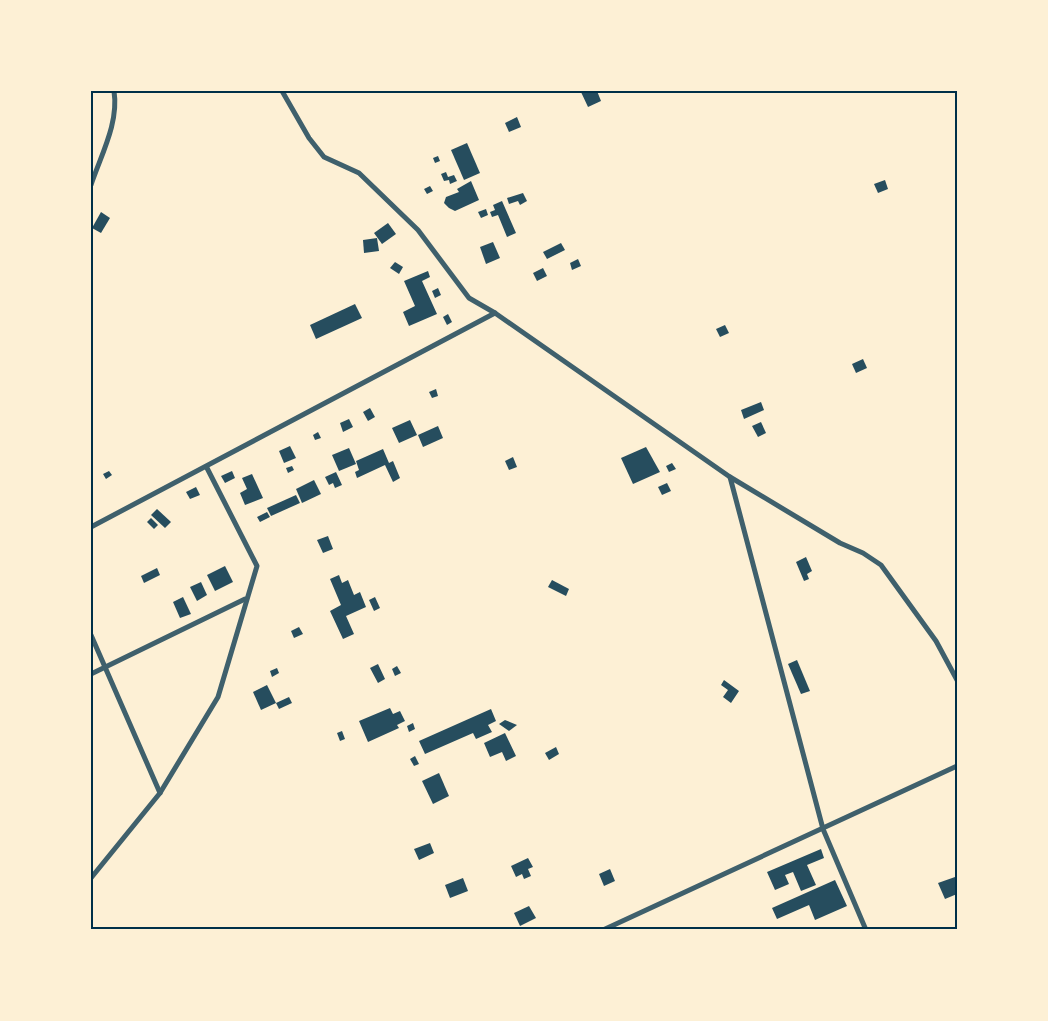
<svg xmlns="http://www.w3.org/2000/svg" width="1048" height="1021" font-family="Figtree,sans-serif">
  <rect width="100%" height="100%" fill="#fdf0d5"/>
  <g fill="#264d5e">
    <polygon points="583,91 597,91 601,101 588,107 581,92"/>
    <polygon points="517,117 521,127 509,132 505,123"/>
    <polygon points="467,143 480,173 464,180 451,150"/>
    <polygon points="438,156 440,161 435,163 433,158"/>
    <polygon points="446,172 448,177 454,175 457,181 450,184 449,180 444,181 441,174"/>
    <polygon points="885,180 888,189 878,193 874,184"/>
    <polygon points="471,181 479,200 455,211 449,208 444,203 446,197 459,192 457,189"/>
    <polygon points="430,186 433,191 427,194 424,189"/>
    <polygon points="523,193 527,201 520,205 518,201 509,204 507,198"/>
    <polygon points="502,201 516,233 507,237 498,215 492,217 490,212 495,210 493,205"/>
    <polygon points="486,209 488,215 481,218 478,212"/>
    <polygon points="101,212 110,218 101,233 92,228"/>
    <polygon points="388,223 396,234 382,244 374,233"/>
    <polygon points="377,238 379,251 364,253 363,240"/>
    <polygon points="493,242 500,258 486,264 480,247"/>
    <polygon points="561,243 565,250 547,259 543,252"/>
    <polygon points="578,259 581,266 572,270 570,263"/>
    <polygon points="395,262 403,267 399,274 390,268"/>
    <polygon points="543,268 547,276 537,281 533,273"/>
    <polygon points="428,271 430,277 422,281 437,314 409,326 403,312 415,306 404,281"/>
    <polygon points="438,288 441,295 435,298 432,291"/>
    <polygon points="355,304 362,318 316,339 310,325"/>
    <polygon points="448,314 452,322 447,325 443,317"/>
    <polygon points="725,325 729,333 720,337 716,329"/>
    <polygon points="863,359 867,368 856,373 852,364"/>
    <polygon points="436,389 438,396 432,398 429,392"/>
    <polygon points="761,402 764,410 744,419 741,410"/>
    <polygon points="370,408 375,417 368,421 363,412"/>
    <polygon points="349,419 353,427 343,432 340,423"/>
    <polygon points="410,420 417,435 399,443 392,428"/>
    <polygon points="761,422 766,433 758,437 752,426"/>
    <polygon points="438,426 443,438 423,447 418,435"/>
    <polygon points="318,432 321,438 315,440 313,435"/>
    <polygon points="290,446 296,458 284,463 279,451"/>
    <polygon points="646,447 660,472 633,484 621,458"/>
    <polygon points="349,448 356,464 339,471 332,455"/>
    <polygon points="383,449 389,463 393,461 400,478 393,482 385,465 357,478 355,472 359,470 356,461"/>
    <polygon points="513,457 517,467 509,470 505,461"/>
    <polygon points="672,463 676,469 669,472 666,466"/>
    <polygon points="292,466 294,470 288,473 286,468"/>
    <polygon points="109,471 112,475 106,479 103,474"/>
    <polygon points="232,471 235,478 225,483 221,476"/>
    <polygon points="336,472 342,485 335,488 333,483 329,485 325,477"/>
    <polygon points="252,474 263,498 245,505 240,493 247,489 242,478"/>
    <polygon points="314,480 321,494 302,503 296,489"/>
    <polygon points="667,483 671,491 662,495 658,487"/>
    <polygon points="196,487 200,495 190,499 186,492"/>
    <polygon points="296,495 300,503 271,516 267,508"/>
    <polygon points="157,509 171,522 165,528 151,515"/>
    <polygon points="267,512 270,517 260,522 257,517"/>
    <polygon points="151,518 158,525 154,529 147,522"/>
    <polygon points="328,536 333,549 323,553 317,540"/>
    <polygon points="806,557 812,571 807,574 809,579 804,581 796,562"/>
    <polygon points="225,566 233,582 215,591 207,575"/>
    <polygon points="157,568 160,575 144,583 141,576"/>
    <polygon points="339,575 342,583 348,580 354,595 360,592 366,607 346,616 354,634 343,639 330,611 341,605 330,579"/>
    <polygon points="552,580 569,589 566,596 548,587"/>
    <polygon points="201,582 207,595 197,601 190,587"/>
    <polygon points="183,597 191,614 180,618 173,602"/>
    <polygon points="375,597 380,608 374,611 369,600"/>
    <polygon points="299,627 303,634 294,638 291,631"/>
    <polygon points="797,660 810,691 801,694 788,664"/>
    <polygon points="378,664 385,679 378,683 370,668"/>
    <polygon points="397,666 401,673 395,676 392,669"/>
    <polygon points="277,668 279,673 272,677 270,671"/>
    <polygon points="724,680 739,691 731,703 723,697 728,690 721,685"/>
    <polygon points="267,685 276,703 261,710 253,692"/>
    <polygon points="289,697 292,703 279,709 276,703"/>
    <polygon points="390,708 393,714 400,711 405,721 397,725 399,728 368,742 359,721"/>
    <polygon points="491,709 496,721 488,725 492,732 476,739 473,733 425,754 419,741"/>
    <polygon points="505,720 517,725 509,731 499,724"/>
    <polygon points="413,723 415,729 409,732 407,726"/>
    <polygon points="342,731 345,739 340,741 337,733"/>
    <polygon points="505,733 516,756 506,761 502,752 490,757 484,743"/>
    <polygon points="556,747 559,754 549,760 545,753"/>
    <polygon points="415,756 419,764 414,766 410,759"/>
    <polygon points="439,773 449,796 433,804 422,781"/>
    <polygon points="430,843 434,853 419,860 414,849"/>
    <polygon points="821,849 824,858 807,865 816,885 801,891 793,872 785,875 789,884 775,890 767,872"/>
    <polygon points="528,858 533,867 528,869 531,876 524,879 522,874 516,877 511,866"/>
    <polygon points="610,869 615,881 604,886 599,874"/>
    <polygon points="955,877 957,894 945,899 938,883"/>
    <polygon points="463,878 468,891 450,898 445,885"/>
    <polygon points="835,880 847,906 815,920 809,905 777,919 772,908"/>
    <polygon points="529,906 536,918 520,926 514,913"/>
  </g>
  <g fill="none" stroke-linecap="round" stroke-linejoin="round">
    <g stroke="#3f606c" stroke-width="5">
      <polyline points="282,91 309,138 324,157 359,173 418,230 469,298 495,313 730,477 840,543 863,553 881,565 936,641 957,680"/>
      <path d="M91 185C101 155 119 123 114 91"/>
      <polyline points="730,477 823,829 866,930"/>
      <polyline points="91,527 495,313"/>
      <polyline points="91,635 160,793"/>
      <polyline points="91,674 245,599"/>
      <polyline points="91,878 160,793 218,697 257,566 207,468"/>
      <polyline points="603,930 957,766"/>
    </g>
  </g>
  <rect width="1048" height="1021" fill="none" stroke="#fdf0d5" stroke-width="185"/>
  <rect x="92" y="92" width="864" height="836" fill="none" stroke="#003049" stroke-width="2"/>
</svg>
